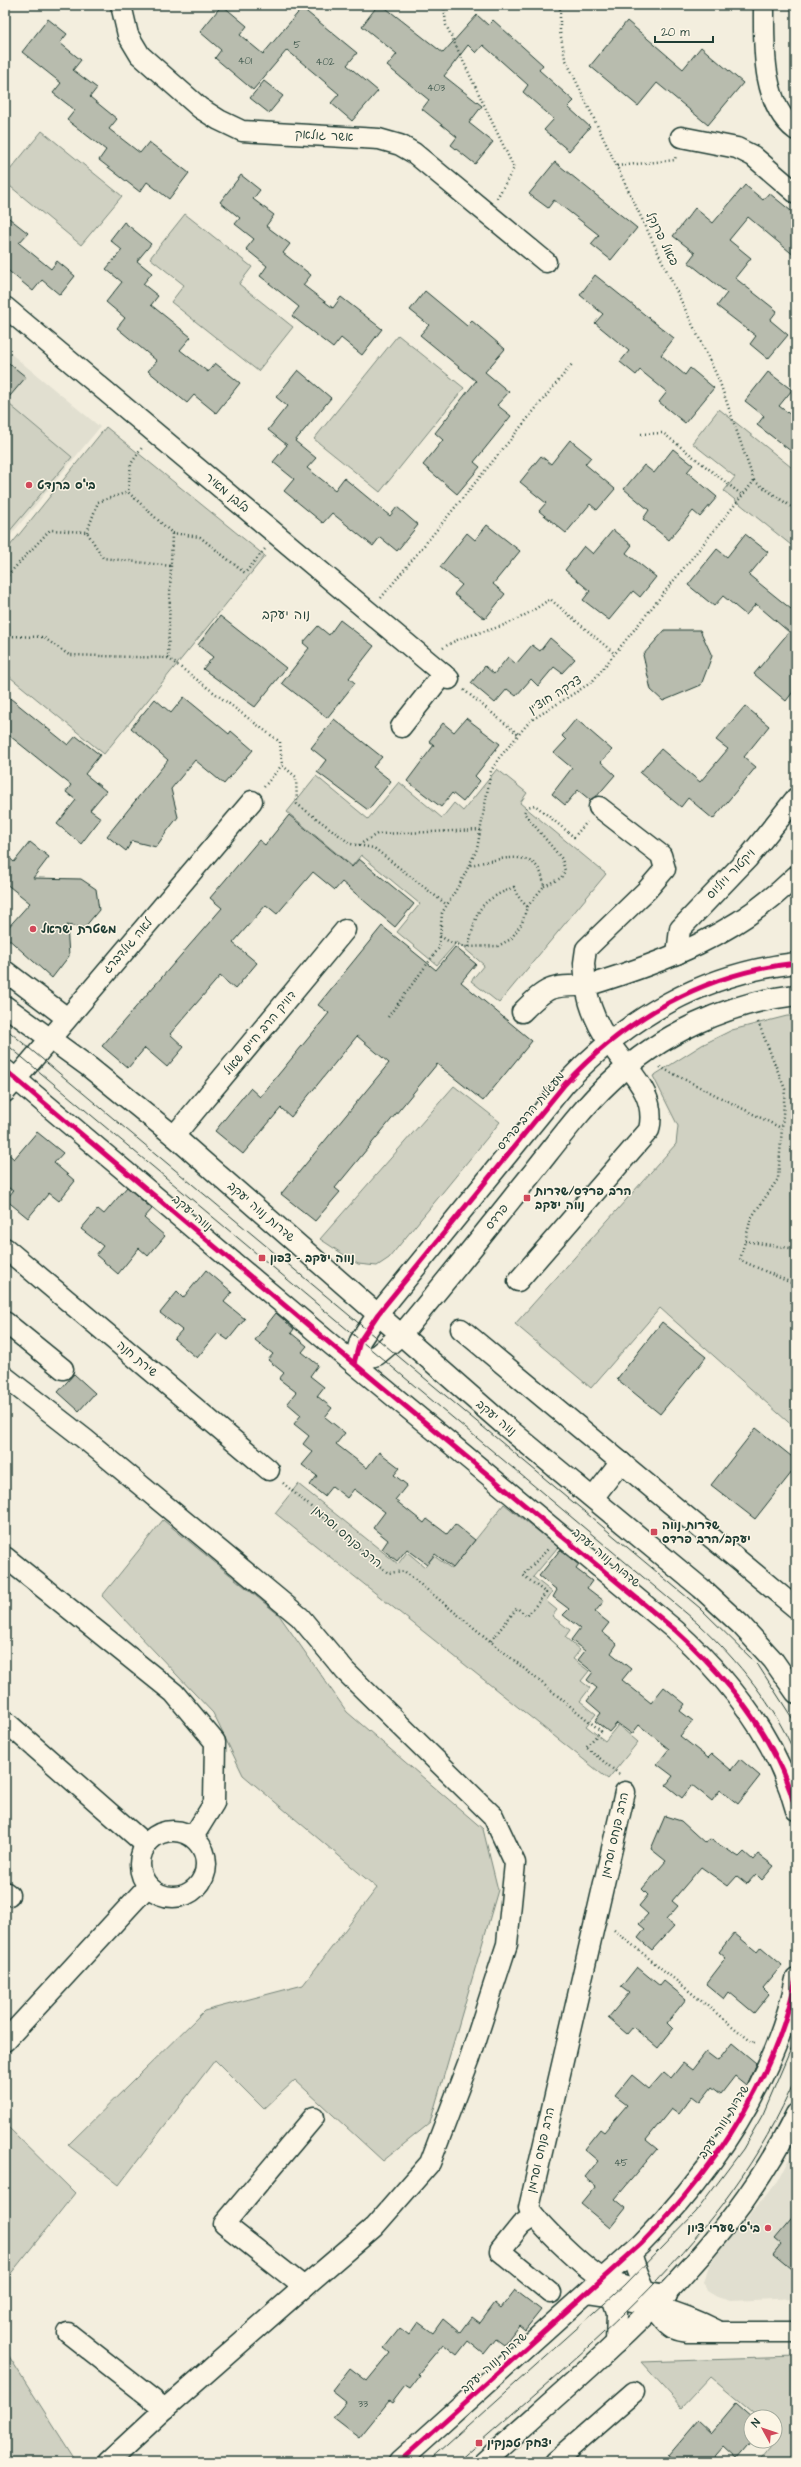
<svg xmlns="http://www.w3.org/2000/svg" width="801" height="2467" font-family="'Architects Daughter','Playpen Sans Hebrew',sans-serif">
  <rect width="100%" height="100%" fill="#f3eede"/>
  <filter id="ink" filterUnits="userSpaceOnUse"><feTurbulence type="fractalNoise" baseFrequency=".025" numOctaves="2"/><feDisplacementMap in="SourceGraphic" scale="8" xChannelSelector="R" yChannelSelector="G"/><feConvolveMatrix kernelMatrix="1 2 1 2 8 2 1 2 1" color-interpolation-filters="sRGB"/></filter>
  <g filter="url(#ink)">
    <g fill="#e1dfd0">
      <polygon points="5,349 100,427 5,542"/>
      <polygon points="793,2151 796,2154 796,2298 730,2301 717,2297 707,2291 704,2282 708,2268 717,2254 777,2182"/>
    </g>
    <g fill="#d0d1c2" stroke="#78877b">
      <polygon points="42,131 122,196 81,245 5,182 5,176"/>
      <polygon points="185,214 252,267 239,284 293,327 258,371 171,302 184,285 150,258"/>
      <polygon points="398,335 464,388 380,492 314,439"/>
      <polygon points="10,405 72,457 8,533 5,530 5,411"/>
      <polygon points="719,409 796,471 796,549 724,491 735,477 692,443"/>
      <polygon points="106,427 265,556 104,754 5,673 5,552"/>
      <polygon points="497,769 527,793 520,803 606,874 499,1003 471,981 484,965 457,942 437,965 397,932 420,904 361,855 352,866 287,812 316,776 368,819 399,782 442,818 454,803 463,811"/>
      <polygon points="787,1016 796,1016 796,1429 660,1308 591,1388 515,1324 676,1144 678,1126 653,1076 702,1045 732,1030"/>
      <polygon points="454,1086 500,1122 389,1258 377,1266 358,1264 320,1239"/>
      <polygon points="298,1484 398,1564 407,1552 425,1567 434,1556 452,1569 504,1504 558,1547 533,1577 552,1592 546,1601 557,1610 552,1616 570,1630 565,1637 580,1650 573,1659 589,1671 581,1681 590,1688 580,1701 596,1714 586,1726 605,1741 618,1725 638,1742 608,1779 275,1513"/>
      <polygon points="163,1520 279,1615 347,1712 483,1829 498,1890 430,2123 383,2161 295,2080 264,2109 215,2060 119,2185 68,2145 204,2011 303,1985 377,1888 243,1775 213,1713 102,1596"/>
      <polygon points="5,2124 75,2193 5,2281"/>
      <polygon points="5,2350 74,2458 70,2462 5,2462"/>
      <polygon points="796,2357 796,2462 759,2462 780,2436 775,2431 775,2417 758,2417 710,2377 682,2407 641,2362"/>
    </g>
    <g fill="#b8bcae" stroke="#1f3d34">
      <polygon points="222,5 247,26 240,35 263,54 302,8 357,53 347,65 378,91 352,121 331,103 339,94 287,50 253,90 215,58 221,50 200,32"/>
      <polygon points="378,5 382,5 443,53 477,15 488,25 493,20 543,65 539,70 574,101 568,107 590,127 569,151 544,130 554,119 523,92 528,85 483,45 476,53 468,45 444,76 482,106 469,123 493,142 475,164 451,145 457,137 422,109 429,100 387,66 397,54 362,26"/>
      <polygon points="48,19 67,34 60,43 81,60 73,70 97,88 90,97 117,119 109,129 140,153 149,142 189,173 169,199 147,182 140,192 99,160 106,150 67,120 75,110 53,93 61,83 22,52"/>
      <polygon points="627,21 683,69 701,47 743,83 708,125 657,83 638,106 590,66"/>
      <polygon points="264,81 283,96 269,113 250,98"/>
      <polygon points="555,162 637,228 611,260 591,244 599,235 554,200 548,208 529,194"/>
      <polygon points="241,175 260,190 253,199 274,215 266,226 290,244 283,253 311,275 303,285 333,308 341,297 382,329 362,355 341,338 333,348 292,316 299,307 260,276 267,266 246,249 254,239 235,224 240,218 220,202"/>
      <polygon points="745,185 763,200 769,193 796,215 796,257 748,217 729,240 751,258 735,278 777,311 770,320 788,335 768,359 750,344 756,336 717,306 727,293 688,262 695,253 673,236 695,208 713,223"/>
      <polygon points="5,215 28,233 19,243 51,269 57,261 75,276 60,295 42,280 33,291 5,268"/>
      <polygon points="124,222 151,244 137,261 152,273 143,284 158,296 151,305 191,337 180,350 208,372 215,363 240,383 216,413 194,395 187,403 148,371 157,361 117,328 125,318 106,302 122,282 106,269 122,250 110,240"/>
      <polygon points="595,275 674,338 661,355 685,375 690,368 714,388 685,423 659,402 667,392 640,370 636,375 620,362 629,351 595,323 603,314 580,295"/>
      <polygon points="425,291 467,326 472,321 505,349 485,372 509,392 497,405 511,416 474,462 480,467 457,494 423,465 443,440 435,433 476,381 420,335 429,325 410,310"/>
      <polygon points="5,360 26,377 5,402"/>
      <polygon points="298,370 331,398 295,441 316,458 307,468 335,490 344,478 390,516 397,507 418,525 397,551 380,537 373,546 332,513 323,523 284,491 294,479 273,462 287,445 268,430 287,406 276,397"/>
      <polygon points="768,372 792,390 779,406 796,419 796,455 757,425 764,416 745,401"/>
      <polygon points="570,440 591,457 585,464 615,489 597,510 590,504 566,533 539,511 546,503 520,482 541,456 551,464"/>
      <polygon points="673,449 693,465 687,472 717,497 700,517 693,511 669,540 643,519 649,510 624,489 644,465 654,473"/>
      <polygon points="487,525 520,551 493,584 505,594 485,619 454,594 462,585 440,567 467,533 475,540"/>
      <polygon points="613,530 632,545 626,553 656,577 640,597 633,591 609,620 583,600 590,591 565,570 584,546 593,554"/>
      <polygon points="745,534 768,552 749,575 796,613 796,688 786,701 754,674 789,632 756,604 746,615 723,596 714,606 688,585 717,549 727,557"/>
      <polygon points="220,616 286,668 255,707 203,669 213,657 198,645"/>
      <polygon points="340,620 374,646 349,678 355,683 327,718 282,683 309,648 303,643 318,626 329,635"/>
      <polygon points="665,630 700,630 712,656 701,685 663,701 651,690 643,655"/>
      <polygon points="550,638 575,659 562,673 554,667 538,686 531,679 516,696 507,689 495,703 471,683 485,666 494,674 508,657 516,664 532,645 540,651"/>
      <polygon points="5,694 68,745 76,736 100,755 85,774 106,791 90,810 101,818 81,844 57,824 76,800 66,792 71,785 5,732"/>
      <polygon points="184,697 229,734 231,731 253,750 224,784 195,760 171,789 178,817 168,830 156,847 132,841 126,851 107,836 168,760 131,728 155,699 171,713"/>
      <polygon points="745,706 769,726 744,757 756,767 713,819 688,798 681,807 640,773 661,749 700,782 728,749 716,740"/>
      <polygon points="466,718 500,744 475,776 480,781 463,802 452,793 441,807 407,781 434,745 429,741 443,723 454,732"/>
      <polygon points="334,719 382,757 373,767 391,781 368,810 317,772 326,760 311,748"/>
      <polygon points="576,719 612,750 601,762 615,775 597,796 590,800 578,790 565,805 552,794 572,768 554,753 566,740 562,736"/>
      <polygon points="289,815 352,867 359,859 414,904 395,927 342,882 335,890 313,872 277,914 266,905 233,943 257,963 235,989 220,976 170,1034 184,1047 167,1067 145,1048 128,1068 102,1046 222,908 210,898 259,840 265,845"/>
      <polygon points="30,842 49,857 33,878 81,879 96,889 99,910 84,928 67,925 69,956 52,978 5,936 5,931 30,903 5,883 5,854 14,862"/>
      <polygon points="382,926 436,970 455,947 476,964 461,982 532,1041 483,1101 437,1064 335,1188 340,1192 315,1221 281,1194 389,1063 357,1036 291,1117 281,1108 243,1154 215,1131 250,1088 260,1097 329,1013 318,1005"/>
      <polygon points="37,1132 63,1153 54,1163 75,1181 59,1201 49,1193 28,1218 6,1200 13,1191 5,1185 5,1151 14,1159"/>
      <polygon points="127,1187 152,1209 144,1218 165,1236 148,1256 139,1248 118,1274 96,1255 103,1246 81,1229 98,1209 104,1214"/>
      <polygon points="206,1270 232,1292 224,1302 245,1319 228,1340 218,1333 197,1358 174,1339 182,1330 160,1313 177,1292 183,1298"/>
      <polygon points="276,1313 294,1329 291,1333 307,1346 302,1352 318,1365 310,1376 324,1387 317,1396 332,1408 325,1417 345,1433 336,1444 367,1468 379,1452 400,1468 394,1475 407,1485 395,1500 424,1523 427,1519 447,1534 455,1524 475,1540 453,1568 435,1554 427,1564 407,1549 397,1561 382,1549 388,1540 373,1528 385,1512 354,1489 347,1498 332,1486 324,1496 310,1485 317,1476 302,1465 313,1452 303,1444 309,1436 294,1424 301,1415 287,1403 296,1392 279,1379 284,1373 268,1360 273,1354 255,1340"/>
      <polygon points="662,1322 706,1357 660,1414 617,1379"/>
      <polygon points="74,1374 95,1393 79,1411 58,1392"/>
      <polygon points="756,1428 796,1460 796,1467 755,1519 711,1485"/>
      <polygon points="560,1550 579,1565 576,1569 592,1581 587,1588 604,1601 595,1612 609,1623 602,1632 617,1644 611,1653 631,1669 622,1680 651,1703 664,1687 685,1704 680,1711 693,1721 680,1736 708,1758 712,1754 731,1770 740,1759 760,1776 738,1804 720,1790 712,1801 692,1785 682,1798 666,1785 673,1776 657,1764 669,1749 639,1725 632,1734 617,1723 609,1732 595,1721 601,1713 587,1701 597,1688 587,1680 593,1672 578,1660 585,1651 571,1640 580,1628 563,1615 569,1609 553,1597 557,1590 539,1576"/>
      <polygon points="665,1816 681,1821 705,1843 710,1839 739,1857 744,1852 753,1860 758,1854 774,1866 762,1880 756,1874 747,1884 737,1876 728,1886 701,1867 672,1901 678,1906 666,1920 674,1926 652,1950 638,1938 645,1929 639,1924 648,1914 639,1906 648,1895 642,1889 666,1861 651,1849"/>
      <polygon points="734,1933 757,1952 761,1947 782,1965 763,1988 769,1994 754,2013 729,1992 724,1999 706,1984 726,1958 719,1952"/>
      <polygon points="637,1967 660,1986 664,1981 686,1999 667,2023 673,2029 658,2048 633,2027 627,2034 608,2018 629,1993 621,1987"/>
      <polygon points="732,2043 756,2063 746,2085 735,2076 721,2094 712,2087 700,2102 692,2096 678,2114 671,2109 646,2140 657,2149 615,2199 626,2208 610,2228 581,2204 596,2186 585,2177 598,2161 584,2149 600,2129 604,2132 627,2105 615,2096 632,2075 649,2089 664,2072 671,2078 683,2063 692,2070 706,2052 718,2061"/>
      <polygon points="796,2214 796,2273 773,2254 781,2244 775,2239"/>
      <polygon points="515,2290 541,2310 525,2330 519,2325 504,2345 496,2339 484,2354 468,2341 457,2355 443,2344 418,2374 420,2376 410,2389 405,2386 392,2403 389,2401 359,2438 333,2418 346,2402 332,2391 350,2368 367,2381 390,2353 384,2348 400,2328 409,2335 418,2322 433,2333 443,2319 460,2333 472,2317 480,2323 495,2303 501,2308"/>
      <polygon points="736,2403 752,2417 752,2441 737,2459 724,2447 711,2462 678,2462 669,2455 698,2421 711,2433"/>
    </g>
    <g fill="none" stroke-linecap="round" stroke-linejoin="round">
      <g stroke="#1f3d34" stroke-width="23">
        <g id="minor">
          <polyline points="121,5 128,35 140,55 200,108 219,120 242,131 379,139 400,145 414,153 546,262"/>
          <path d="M764 5C764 44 761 104 796 130"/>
          <polyline points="681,137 737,148 753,156 796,193"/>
          <polyline points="5,307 449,679"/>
          <polyline points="401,727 443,674"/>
          <polyline points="677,954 680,929 748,858 796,798"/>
          <polyline points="5,971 67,1018"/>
          <polyline points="5,1006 89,1067 174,1136 503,1424 701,1588 741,1625 773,1660 796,1693"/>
          <path d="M522 1012C547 987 550 985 586 986L584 963 586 949 647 890 665 869 661 855 599 807"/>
          <path d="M5 1070 327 1341 675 1630C729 1679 777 1738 796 1810"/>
          <polyline points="5,1092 252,801"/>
          <polyline points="174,1136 345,930"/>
          <polyline points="5,1248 269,1470"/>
          <path d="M518 1281 649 1130C658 1093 627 1070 609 1042 597 1025 589 1006 586 986 665 962 736 935 796 876"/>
          <polyline points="5,1322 63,1369"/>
          <polyline points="461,1329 796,1608"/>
          <path d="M354 1363 360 1341 378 1314 565 1084C627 1017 705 973 796 963"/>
          <path d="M354 1363 377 1355 402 1334C443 1285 482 1236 522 1186 551 1151 577 1113 610 1082 660 1034 727 1003 796 995"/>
          <polyline points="5,1377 86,1440 300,1617 345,1671 493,1816 515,1863 507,1944 470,2058 430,2163 374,2227 304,2287 224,2224 314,2117"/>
          <polyline points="593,1498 621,1462"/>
          <polyline points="5,1557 174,1693 215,1742 214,1803 193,1837"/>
          <polyline points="5,1721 146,1845"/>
          <path d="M625 1792 529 2208C538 2224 587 2271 604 2279 623 2288 646 2292 667 2295"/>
          <circle cx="173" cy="1864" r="33"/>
          <polyline points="5,1892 9,1895"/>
          <polyline points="5,2041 148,1886"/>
          <polyline points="534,2216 521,2225 500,2251 551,2293"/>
          <path d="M631 2253C637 2274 655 2317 673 2328 678 2331 683 2331 688 2332H796"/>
          <polyline points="608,2285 617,2312 616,2343"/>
          <path d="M588 2293C633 2299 675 2309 716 2330"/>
          <polyline points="68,2333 165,2409 304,2287"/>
          <polyline points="108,2462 165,2409"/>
          <path d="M399 2462 641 2244C714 2170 774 2082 796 1979"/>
          <path d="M484 2462C600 2357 726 2258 796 2114"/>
          <polyline points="554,2462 634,2392"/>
        </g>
      </g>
      <g stroke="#1f3d34" stroke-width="2.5" stroke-dasharray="1 3" stroke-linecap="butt">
        <polyline points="444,5 446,25 514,168 497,198"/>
        <polyline points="560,5 560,32 565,58 719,380 754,481"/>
        <polyline points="617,166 675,160 676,155"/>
        <polyline points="641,434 663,433 742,495"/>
        <polyline points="87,532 98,502 128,492"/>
        <polyline points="172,533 200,537 245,573 265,549"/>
        <polyline points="5,578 50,530 87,532 103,558 171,566"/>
        <polyline points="381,598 573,363"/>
        <polyline points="5,636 43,637 69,655 168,658 172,533 128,492 131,464 143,446"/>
        <path d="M443 648C461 635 480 634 501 626 519 620 534 610 550 599L615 654"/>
        <polyline points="168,658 280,742 282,765 296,777 297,804 351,844 374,848 447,905"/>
        <polyline points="464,690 519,735"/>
        <polyline points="264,787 282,765"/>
        <polyline points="359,845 377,834 481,830"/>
        <polyline points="544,886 561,878 565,871 562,859 524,813 527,807 535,805 574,837 587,822"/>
        <path d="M440 936 450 942 464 947 498 946 511 939 522 923 527 907 544 886C540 844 498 860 470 865"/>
        <path d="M468 947C479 908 475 904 514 887L517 895 527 907"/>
        <polyline points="388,1017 439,948 442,913 462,880 477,849 491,771 499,758 530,721 592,682 754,481 796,510"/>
        <polyline points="758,1022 785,1089 778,1179 751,1218 740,1260 796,1285"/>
        <polyline points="660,1067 781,1128"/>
        <polyline points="745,1241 796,1249"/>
        <polyline points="283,1483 388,1573 404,1571 601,1731 586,1747 619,1774"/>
        <polyline points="491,1641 517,1608 527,1616 546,1593 523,1575 548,1549"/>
        <polyline points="614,1930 753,2043 756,2041"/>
      </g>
      <use href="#minor" stroke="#fcf5e5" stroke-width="20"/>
      <g stroke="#1f3d34" stroke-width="1">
        <polyline points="5,1028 700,1608 758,1665 796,1724"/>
        <path d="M5 1043 698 1623C739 1662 774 1704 796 1756"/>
        <polyline points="428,2462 624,2286 696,2212 743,2149 763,2114 796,2037"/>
        <path d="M457 2462C586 2348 728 2240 796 2077"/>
      </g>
      <g stroke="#fcf5e5" stroke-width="8">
        <g id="cycleway">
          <path d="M5 1070 327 1341 675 1630C729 1679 777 1738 796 1810"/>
          <path d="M354 1363 360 1341 378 1314 565 1084C627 1017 705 973 796 963"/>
          <path d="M399 2462 641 2244C714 2170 774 2082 796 1979"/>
        </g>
      </g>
      <use href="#cycleway" stroke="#d6006c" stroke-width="5"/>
    </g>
  </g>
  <g fill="#d1495b" stroke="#fcf5e5" stroke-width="1.5">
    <circle cx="29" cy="485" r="4"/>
    <circle cx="33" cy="929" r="4"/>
    <rect x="523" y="1194" width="8" height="8" rx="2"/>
    <rect x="258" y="1254" width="8" height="8" rx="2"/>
    <rect x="650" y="1528" width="8" height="8" rx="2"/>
    <circle cx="768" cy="2228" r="4"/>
    <rect x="475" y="2439" width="8" height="8" rx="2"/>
  </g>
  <g text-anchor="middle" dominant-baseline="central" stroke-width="3" stroke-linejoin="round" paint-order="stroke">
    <g font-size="10" fill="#455d52">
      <text x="297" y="45">5</text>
      <text x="245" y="61">401</text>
      <text x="325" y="62">402</text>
      <text x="436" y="88">403</text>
      <text x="621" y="2163">45</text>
      <text x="363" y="2404">33</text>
    </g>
    <g font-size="12" fill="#1f3d34" stroke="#fcf5e5">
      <text transform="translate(324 136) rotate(3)">אשר גולאק</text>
      <text transform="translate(662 239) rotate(64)">פאול פרנקל</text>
      <text transform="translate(227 493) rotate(40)">בלבן מאיר</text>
      <text transform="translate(555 695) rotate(-32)">צדקה חוצ'ין</text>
      <text transform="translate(731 874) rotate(-46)">ויקטור ויוליוס</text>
      <text transform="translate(128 946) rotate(-49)">לאה גולדברג</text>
      <text transform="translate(260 1033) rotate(-50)">דוויק הרב חיים שאול</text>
      <text transform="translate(531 1111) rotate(-50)">מעגלות הרב פרדס</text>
      <text transform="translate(261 1212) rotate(41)">שדרות נווה יעקב</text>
      <text transform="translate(192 1213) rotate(40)">נווה יעקב</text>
      <text transform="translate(497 1217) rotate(-51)">פרדס</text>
      <text transform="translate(137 1359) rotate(40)">שירת חנה</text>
      <text transform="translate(496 1418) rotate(40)">נווה יעקב</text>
      <text transform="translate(347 1537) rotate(41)">הרב פנחס וסרמן</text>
      <text transform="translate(606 1558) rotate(40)">שדרות נווה יעקב</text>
      <text transform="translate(615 1835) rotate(-77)">הרב פנחס וסרמן</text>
      <text transform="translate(724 2122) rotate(-58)">שדרות נווה יעקב</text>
      <text transform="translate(541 2150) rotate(-77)">הרב פנחס וסרמן</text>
      <text transform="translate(494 2363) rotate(-42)">שדרות נווה יעקב</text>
    </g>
    <g font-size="12" font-weight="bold" fill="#1f3d34" stroke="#fcf5e5" text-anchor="start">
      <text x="37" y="485">בי"ס ברנדט</text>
      <text x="41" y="929">משטרת ישראל</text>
      <text x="535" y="1191">הרב פרדס/שדרות<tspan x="535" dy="14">נווה יעקב</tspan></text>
      <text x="270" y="1258">נווה יעקב – צפון</text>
      <text x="662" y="1525">שדרות נווה<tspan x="662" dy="14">יעקב/הרב פרדס</tspan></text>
      <text x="760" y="2228" text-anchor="end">בי"ס שערי ציון</text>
      <text x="487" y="2443">יצחק טבנקין</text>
    </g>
    <g font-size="13" fill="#1f3d34" stroke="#fcf5e5">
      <text x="286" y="615">נוה יעקב</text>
    </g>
  </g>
  <rect width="801" height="2467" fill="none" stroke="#fcf5e5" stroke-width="20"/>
  <rect x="10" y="10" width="781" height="2447" fill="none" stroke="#1f3d34" stroke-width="1.5" filter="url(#ink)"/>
  <g transform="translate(763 2429) rotate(310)"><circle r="19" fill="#fcf5e5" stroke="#a4ab9e"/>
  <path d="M0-3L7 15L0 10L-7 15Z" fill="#d1495b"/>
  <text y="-6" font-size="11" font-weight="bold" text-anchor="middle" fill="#1f3d34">N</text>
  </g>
  <path d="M655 36v6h58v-6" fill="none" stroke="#1f3d34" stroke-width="2"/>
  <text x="661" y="36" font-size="12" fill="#1f3d34" stroke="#fcf5e5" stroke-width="3" paint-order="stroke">20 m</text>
</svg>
